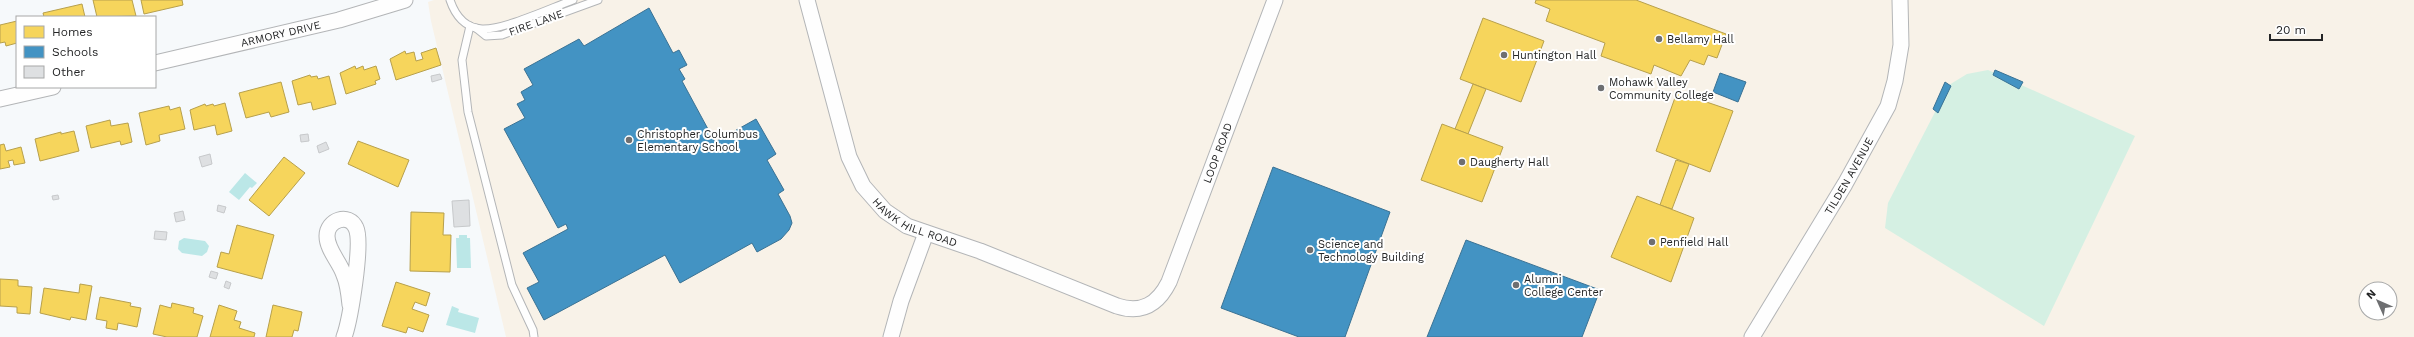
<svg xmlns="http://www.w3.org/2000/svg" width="2414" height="337" font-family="'Work Sans',sans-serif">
  <rect width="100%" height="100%" fill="#f6f9fb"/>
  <path fill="#f8f2e8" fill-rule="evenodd" d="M434 0H2414V337H506L431 21 428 2ZM2366 289H2390V313H2366Z"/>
  <polygon fill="#d5f0e3" points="1988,70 2135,136 2044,326 1885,228 1888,203 1949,85 1967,74"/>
  <g fill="#bbe7e7">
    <polygon points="245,173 257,183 252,188 250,187 239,200 229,192"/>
    <polygon points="459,235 467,235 467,238 470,238 471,268 457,268 456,238 459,238"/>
    <polygon points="184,238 205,241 209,246 207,252 202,256 182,253 178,249 179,241"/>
    <polygon points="452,306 459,309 458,312 479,318 475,333 446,325"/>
  </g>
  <g fill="#f6d55c" stroke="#b7a04c">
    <polygon points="93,0 132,0 136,16 97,17"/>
    <polygon points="141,0 182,0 183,5 144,14"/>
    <polygon points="1536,0 1636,0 1726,34 1717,58 1708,55 1704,65 1690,60 1681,76 1654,65 1651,74 1601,56 1605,43 1546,21 1550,9 1535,3"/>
    <polygon points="82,4 85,17 44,17 43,13"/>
    <polygon points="1483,18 1544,41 1521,102 1460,79"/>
    <polygon points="17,21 17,43 6,46 5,42 0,43 0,25"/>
    <polygon points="436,48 441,65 396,80 390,59 405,51 406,54 414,52 416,61 423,59 421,53"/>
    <polygon points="355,66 356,69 363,66 364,70 376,66 380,79 375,81 376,84 346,94 340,73"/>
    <polygon points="310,75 311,77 317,76 318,79 329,76 336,104 313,110 311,102 298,105 292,81"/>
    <polygon points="281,82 289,112 271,117 269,112 246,118 239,93"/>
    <polygon points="1473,84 1486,89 1468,134 1455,129"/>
    <polygon points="1677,92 1733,111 1710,172 1656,151"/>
    <polygon points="225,103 232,131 217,135 215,125 194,130 190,110 205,104 206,106 213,104 214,106"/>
    <polygon points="169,106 170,110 180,107 185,129 159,135 160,141 146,145 139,113"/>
    <polygon points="110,120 111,126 128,123 132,142 121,145 120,141 91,148 86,126"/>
    <polygon points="1442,124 1503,147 1482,202 1421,180"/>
    <polygon points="74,131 79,151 40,161 35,139 61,132 61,134"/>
    <polygon points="358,141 409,160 398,187 348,164"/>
    <polygon points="4,144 6,151 21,147 25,163 14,165 13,160 8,161 10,167 0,169 0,145"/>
    <polygon points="284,157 305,173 269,216 249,200"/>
    <polygon points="1676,160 1689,164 1672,209 1660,205"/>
    <polygon points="1637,196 1694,218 1671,282 1611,257"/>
    <polygon points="411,212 444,213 443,235 451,235 450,272 410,271"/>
    <polygon points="237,225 274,235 262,279 217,267 221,252 229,254"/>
    <polygon points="0,279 18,280 18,286 32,287 30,314 17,313 17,307 0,306"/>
    <polygon points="396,282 430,293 426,306 415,302 412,309 429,315 423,332 408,327 406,333 382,326"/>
    <polygon points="80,284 92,286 86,320 71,317 70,320 40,313 44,288 79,293"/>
    <polygon points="100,297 131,303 130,306 141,308 137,327 118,323 117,330 106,328 107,321 96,319"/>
    <polygon points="172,303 194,308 193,313 203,316 197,337 167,337 153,334 160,305 171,308"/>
    <polygon points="219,305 237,311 234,320 241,322 239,328 255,333 254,337 210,337"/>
    <polygon points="273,305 302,312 298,331 294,330 292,337 266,337"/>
  </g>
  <g fill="#4393c3" stroke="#3a7294">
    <polygon points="649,8 673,53 679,50 687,65 679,69 685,79 682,81 715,142 756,119 776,154 767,160 784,190 778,194 790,216 792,223 789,230 781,239 757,252 752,243 680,283 665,255 544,320 527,288 539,282 523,253 568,229 566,224 558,228 504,129 525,118 517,104 525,100 521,92 533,85 524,69 579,39 584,46"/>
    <polygon points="1995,70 2023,82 2019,89 1993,75"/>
    <polygon points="1720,73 1746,82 1738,102 1713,92"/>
    <polygon points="1945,82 1951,86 1938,113 1933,109"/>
    <polygon points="1273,167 1390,212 1345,337 1299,337 1221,308"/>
    <polygon points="1466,240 1600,290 1582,337 1427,337"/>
  </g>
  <g fill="#dee0e2" stroke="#c7c9cb">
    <polygon points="440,74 442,79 432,82 431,76"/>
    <polygon points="308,134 309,141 301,142 300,135"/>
    <polygon points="326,142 329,149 319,153 317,146"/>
    <polygon points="210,154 212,164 202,167 199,157"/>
    <polygon points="58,195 59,199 53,200 52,196"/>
    <polygon points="469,200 470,226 454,227 452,201"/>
    <polygon points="218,205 226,207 224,213 217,211"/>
    <polygon points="183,211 185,220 176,222 174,213"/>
    <polygon points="155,231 167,232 166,240 154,239"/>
    <polygon points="211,271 218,273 216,279 209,277"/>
    <polygon points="226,281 231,283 229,289 224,287"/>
  </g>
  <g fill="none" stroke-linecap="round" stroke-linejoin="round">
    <g stroke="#b3b5b7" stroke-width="9">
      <g id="service">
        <path d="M450 0C455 15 465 28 482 29 504 30 551 8 573 0"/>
        <polyline points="470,26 462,60 468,112 512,285 533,330 534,337"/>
        <polyline points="476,28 486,36 502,35 598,0"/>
      </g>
    </g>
    <g stroke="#b3b5b7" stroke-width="17">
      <g id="minor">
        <path id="s1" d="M807 0 849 157 863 186 885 211 907 226 980 251 1117 306C1142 314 1158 304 1169 282L1275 0"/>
        <path id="s2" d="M155 63 339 20 405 0"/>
        <polyline points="0,99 53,87"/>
        <path d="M344 337C350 321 363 243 356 228 349 212 327 220 327 236 327 250 340 262 344 275 348 284 349 295 350 305"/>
        <polyline points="891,337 901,301 926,233"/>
        <path id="s3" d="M1752 337 1845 184 1888 106 1895 81 1901 45 1900 0"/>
      </g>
    </g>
    <use href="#service" stroke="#fefefe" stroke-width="7"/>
    <use href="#minor" stroke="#fefefe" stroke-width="15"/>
  </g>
  <g fill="#6e6f71" stroke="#fff" stroke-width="1.5">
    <circle cx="1659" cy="39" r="4"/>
    <circle cx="1504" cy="55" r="4"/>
    <circle cx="1601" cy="88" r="4"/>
    <circle cx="629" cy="140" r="4"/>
    <circle cx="1462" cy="162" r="4"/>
    <circle cx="1652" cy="242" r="4"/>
    <circle cx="1310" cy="250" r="4"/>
    <circle cx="1516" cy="285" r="4"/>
  </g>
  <g text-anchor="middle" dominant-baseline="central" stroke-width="4" stroke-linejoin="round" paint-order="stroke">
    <g font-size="11" fill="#242526" stroke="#fff">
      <text transform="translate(536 23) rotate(-20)">FIRE LANE</text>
      <text stroke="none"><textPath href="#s2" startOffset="129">ARMORY DRIVE</textPath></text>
      <text stroke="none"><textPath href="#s1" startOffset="681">LOOP ROAD</textPath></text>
      <text stroke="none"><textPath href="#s3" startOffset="188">TILDEN AVENUE</textPath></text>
      <text stroke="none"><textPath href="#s1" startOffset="260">HAWK HILL ROAD</textPath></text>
    </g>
    <g font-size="11" fill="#242526" stroke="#fff" text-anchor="start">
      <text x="1667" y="39">Bellamy Hall</text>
      <text x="1512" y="55">Huntington Hall</text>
      <text x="1609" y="82">Mohawk Valley<tspan x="1609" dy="13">Community College</tspan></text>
      <text x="637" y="134">Christopher Columbus<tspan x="637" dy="13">Elementary School</tspan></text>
      <text x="1470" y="162">Daugherty Hall</text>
      <text x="1660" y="242">Penfield Hall</text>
      <text x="1318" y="244">Science and<tspan x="1318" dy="13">Technology Building</tspan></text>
      <text x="1524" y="279">Alumni<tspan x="1524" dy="13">College Center</tspan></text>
    </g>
  </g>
  <rect x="16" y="16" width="140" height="72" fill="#ffffff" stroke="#a7a8a8"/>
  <rect x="24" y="26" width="20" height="12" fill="#f6d55c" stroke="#a7a8a8"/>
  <text x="52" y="36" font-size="12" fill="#242526">Homes</text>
  <rect x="24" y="46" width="20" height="12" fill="#4393c3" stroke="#a7a8a8"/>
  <text x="52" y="56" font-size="12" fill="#242526">Schools</text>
  <rect x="24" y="66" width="20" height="12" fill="#dee0e2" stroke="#a7a8a8"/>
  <text x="52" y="76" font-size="12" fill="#242526">Other</text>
  <g transform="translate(2378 301) rotate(315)"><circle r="19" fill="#ffffff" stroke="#a7a8a8"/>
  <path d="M0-3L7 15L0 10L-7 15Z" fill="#6e6f71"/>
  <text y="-6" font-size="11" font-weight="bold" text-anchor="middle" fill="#242526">N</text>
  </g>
  <path d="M2270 34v6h52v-6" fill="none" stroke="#242526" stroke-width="2"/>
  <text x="2276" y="34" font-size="12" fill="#242526" stroke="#ffffff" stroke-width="3" paint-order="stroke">20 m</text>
</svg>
